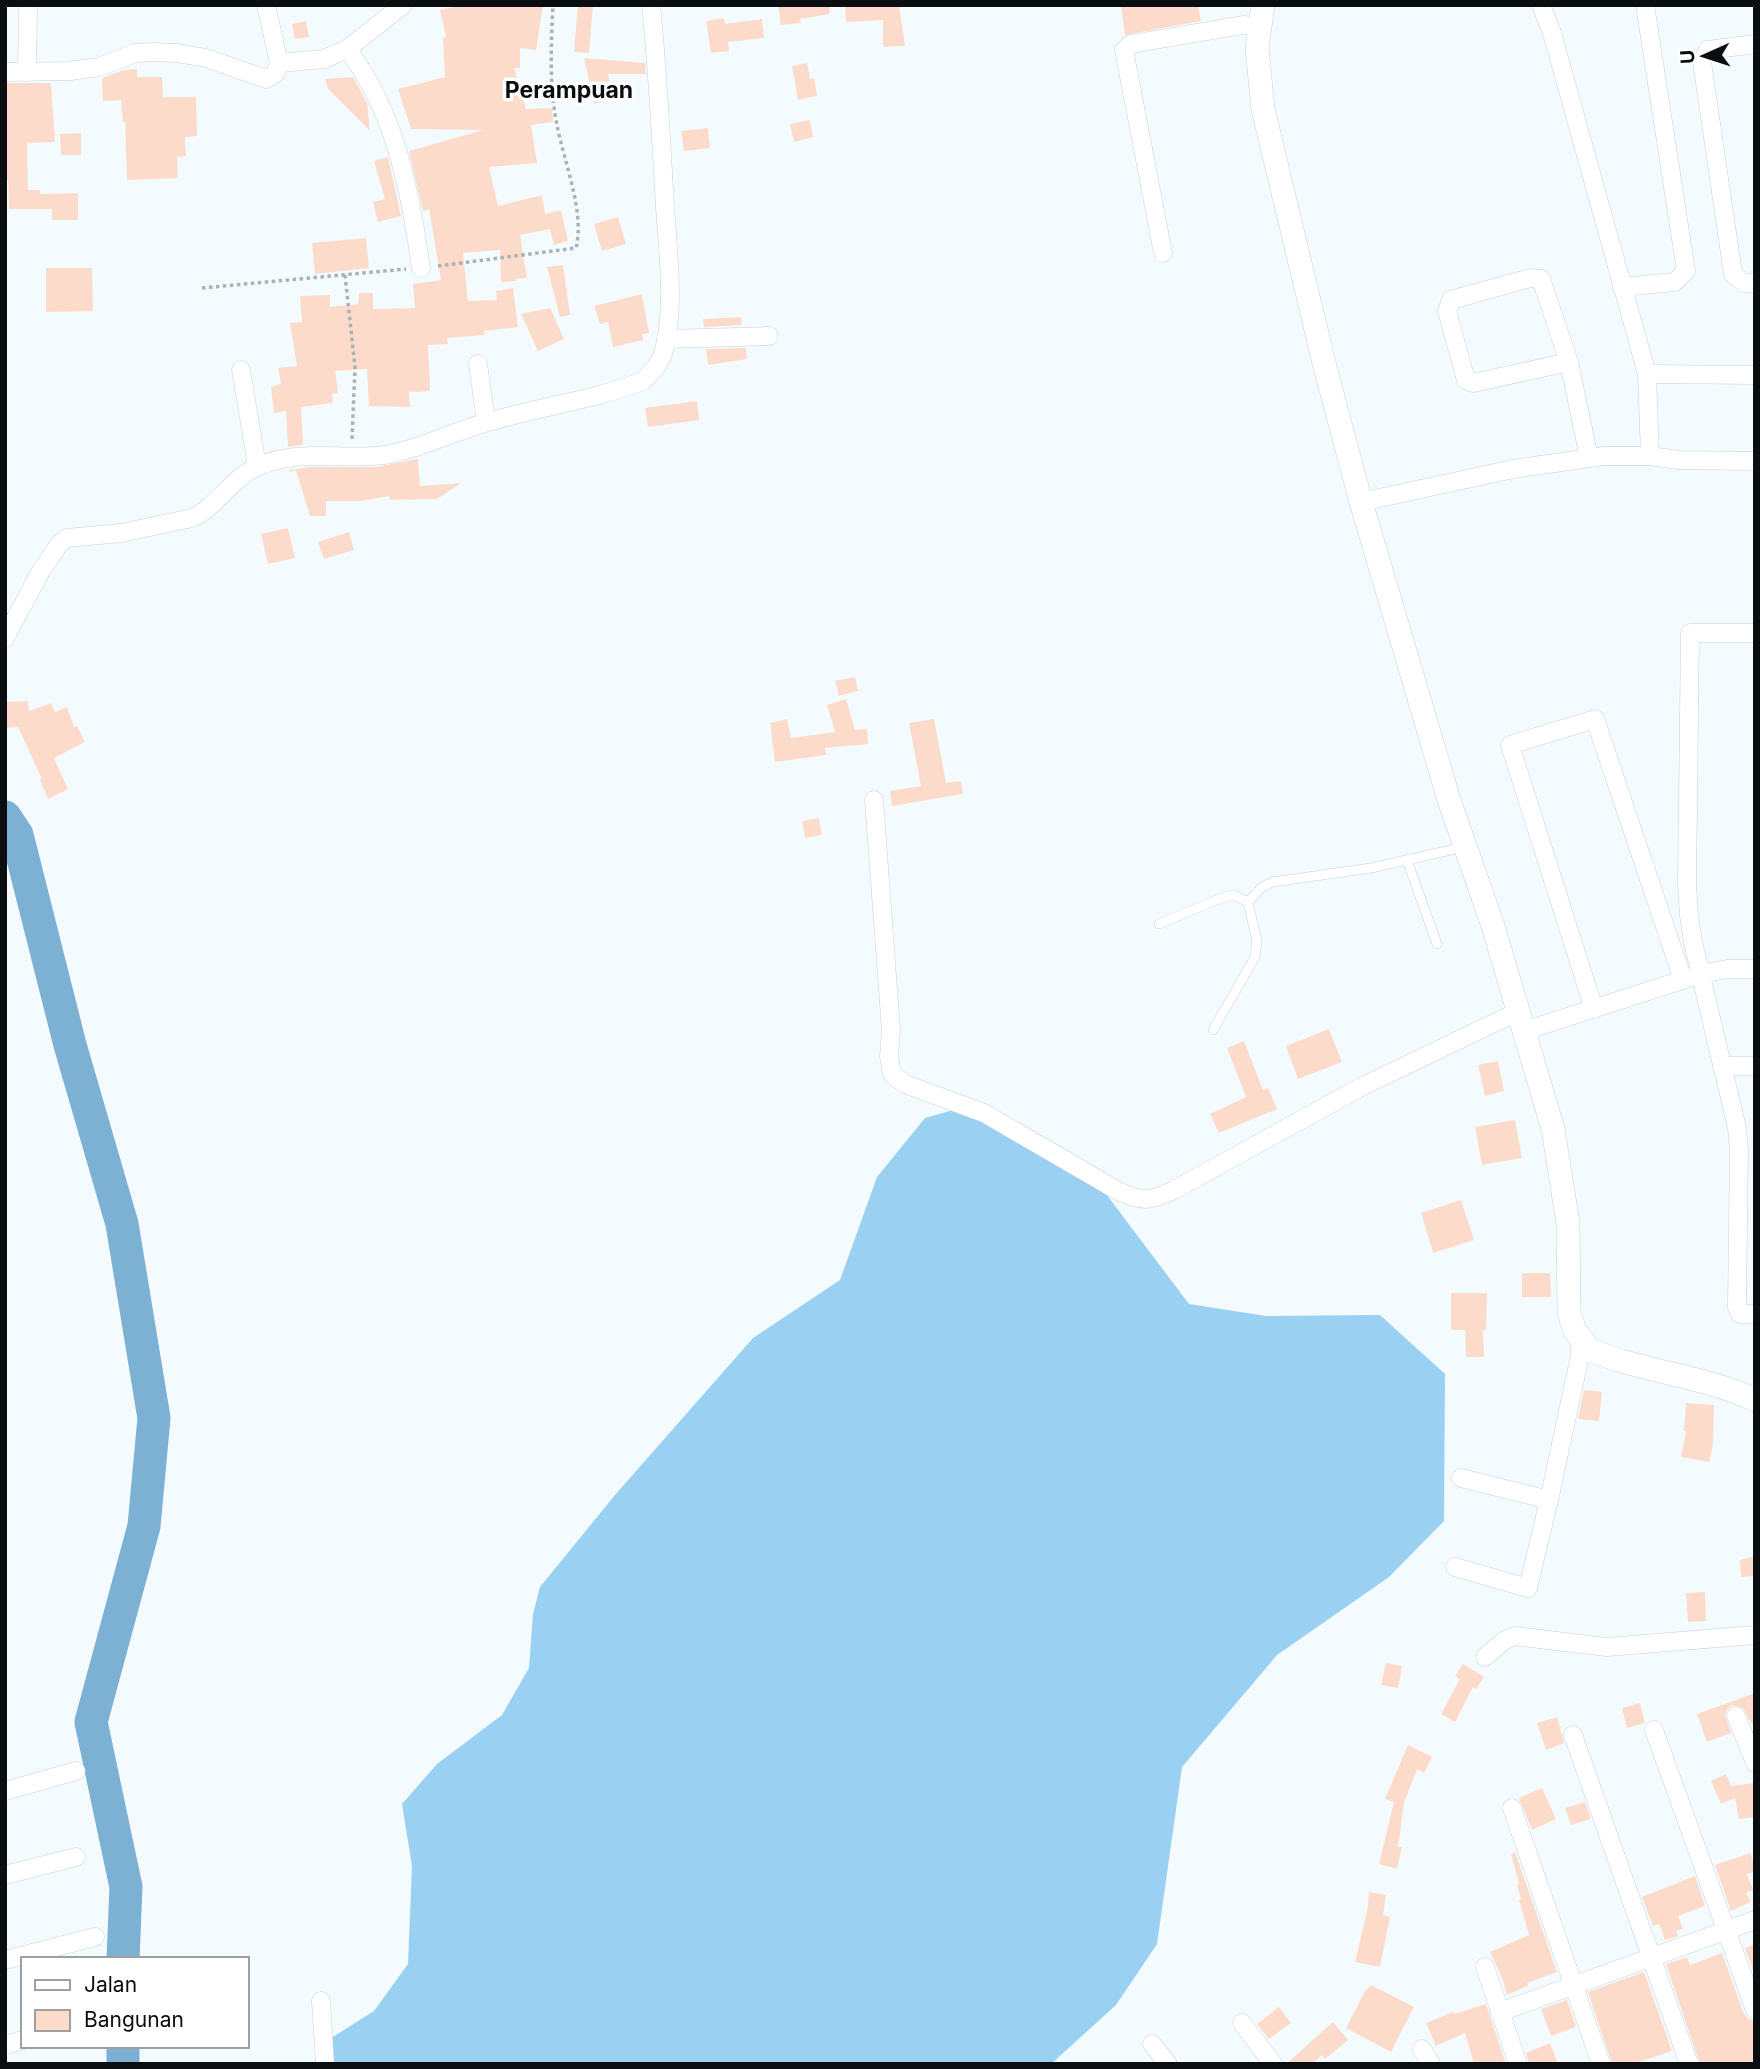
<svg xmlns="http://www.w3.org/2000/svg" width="1760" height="2069" font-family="Inter,sans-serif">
  <rect width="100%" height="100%" fill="#f4fbff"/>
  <polygon fill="#9ad0f2" points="964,1107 1106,1194 1189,1304 1266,1316 1380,1315 1445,1374 1444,1521 1389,1577 1277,1655 1182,1767 1157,1944 1116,2005 1051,2064 329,2064 328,2040 374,2011 408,1964 412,1866 402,1804 437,1764 502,1715 529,1668 533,1614 540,1587 615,1495 753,1338 840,1280 877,1177 925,1118"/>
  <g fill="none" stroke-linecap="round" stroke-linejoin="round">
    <g stroke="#7cb1d3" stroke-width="33">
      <polyline points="5,817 17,835 70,1045 122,1224 154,1418 144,1526 91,1722 126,1887 123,1959"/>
      <polyline points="123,2046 123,2064"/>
    </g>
  </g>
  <g fill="#fddbca">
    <polygon points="465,5 543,5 536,50 520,48 520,68 514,68 526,109 552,108 553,122 531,125 537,163 489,167 498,206 542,195 545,214 561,210 568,241 554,245 550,229 520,235 527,278 516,279 516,281 501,282 500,250 463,253 468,301 497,300 496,291 513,288 518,327 484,331 485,335 447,338 448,344 428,345 430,391 409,392 410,407 369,406 367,369 335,371 338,393 332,394 333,403 301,407 303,445 288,447 286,411 274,413 271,387 281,384 278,368 297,366 290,323 302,322 300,296 330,295 330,307 358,304 359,293 373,293 373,309 415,308 413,284 441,280 429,209 423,211 409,151 483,130 411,129 398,89 445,77 443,38 446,37 440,10"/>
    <polygon points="578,5 593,5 589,53 574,52"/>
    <polygon points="778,5 829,5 830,14 800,19 801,23 781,25"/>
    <polygon points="845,5 899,5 905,46 883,47 883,20 846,22"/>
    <polygon points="1121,5 1198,5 1201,21 1125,35"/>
    <polygon points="724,18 725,24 762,19 764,38 728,42 729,51 711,53 706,21"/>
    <polygon points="306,21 309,37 295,39 292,24"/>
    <polygon points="584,58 645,63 646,74 608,74 613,100 594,104"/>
    <polygon points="807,63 810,79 814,78 817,96 798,100 792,66"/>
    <polygon points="137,69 137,77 162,77 163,97 196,97 197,136 185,137 186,156 177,157 178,178 127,180 125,122 123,122 121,100 103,101 102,78 124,70"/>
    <polygon points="353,77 367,103 370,131 328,89 325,79"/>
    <polygon points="7,83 51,83 55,142 27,143 28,190 40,190 40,194 78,193 78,220 52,220 52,209 9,209 8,180 5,181 5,96"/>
    <polygon points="810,120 813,137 794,142 790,124"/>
    <polygon points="708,128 710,148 684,151 681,131"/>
    <polygon points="81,133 81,155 61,155 60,134"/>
    <polygon points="388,157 401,216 378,222 373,202 385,199 374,161"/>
    <polygon points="618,217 626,244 602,251 594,224"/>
    <polygon points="366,238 369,268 315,274 312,243"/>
    <polygon points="563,265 570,315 560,317 547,267"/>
    <polygon points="46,268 92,268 93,311 46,312"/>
    <polygon points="642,294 649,333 642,334 643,340 613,347 608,322 600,324 594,306"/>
    <polygon points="550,308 564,339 538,351 521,314"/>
    <polygon points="741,317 742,325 704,327 703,319"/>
    <polygon points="746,348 747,359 708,365 706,349"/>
    <polygon points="697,401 699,420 648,427 645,408"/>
    <polygon points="418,459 420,486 461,483 437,499 390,500 389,496 362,501 326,501 326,516 310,516 296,470 289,472 289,470 310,467 376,467"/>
    <polygon points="288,528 295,558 268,564 261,534"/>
    <polygon points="349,532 354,550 324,559 318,542"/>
    <polygon points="855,677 858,691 839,696 835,681"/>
    <polygon points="846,699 855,730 867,729 868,744 825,748 826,755 775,762 770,723 787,719 791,738 835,732 827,705"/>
    <polygon points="28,701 29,711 51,703 55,712 67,707 74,727 77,726 85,742 54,758 68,789 48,799 40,780 42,779 18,727 5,728 5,702"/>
    <polygon points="934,719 946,783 961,781 963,794 892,806 890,791 921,786 909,723"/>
    <polygon points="819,818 822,835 805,838 802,821"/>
    <polygon points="1329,1029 1342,1062 1298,1079 1286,1046"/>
    <polygon points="1244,1041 1263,1090 1268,1088 1277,1109 1219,1133 1210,1114 1246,1097 1227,1048"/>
    <polygon points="1498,1061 1504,1091 1485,1096 1478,1065"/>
    <polygon points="1515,1120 1522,1158 1482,1165 1475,1127"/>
    <polygon points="1461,1200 1474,1240 1433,1253 1421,1213"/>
    <polygon points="1522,1273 1550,1273 1551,1297 1522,1297"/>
    <polygon points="1451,1293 1487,1293 1486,1330 1483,1330 1484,1357 1466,1357 1465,1330 1451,1330"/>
    <polygon points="1584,1390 1602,1392 1599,1421 1578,1419"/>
    <polygon points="1686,1403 1714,1405 1713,1444 1709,1462 1681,1457 1686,1431 1684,1431"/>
    <polygon points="1755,1556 1755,1576 1741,1577 1740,1560"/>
    <polygon points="1705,1592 1706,1621 1688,1622 1686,1593"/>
    <polygon points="1386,1663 1402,1666 1398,1688 1381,1685"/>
    <polygon points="1463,1664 1484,1677 1476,1689 1473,1687 1455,1722 1441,1714 1460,1679 1455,1676"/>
    <polygon points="1755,1693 1755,1724 1752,1725 1743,1708 1732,1705 1727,1710 1725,1715 1731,1733 1707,1742 1697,1714"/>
    <polygon points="1640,1703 1645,1723 1627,1728 1622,1708"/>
    <polygon points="1557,1717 1564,1743 1546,1750 1537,1723"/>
    <polygon points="1408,1745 1432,1757 1424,1773 1417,1769 1404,1803 1398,1847 1402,1847 1397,1869 1379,1864 1394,1802 1385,1799"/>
    <polygon points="1726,1774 1731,1786 1755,1783 1755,1791 1753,1792 1755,1817 1739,1819 1735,1798 1721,1804 1711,1781"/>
    <polygon points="1542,1788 1556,1819 1532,1830 1519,1798"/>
    <polygon points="1585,1802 1591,1819 1571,1825 1565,1808"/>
    <polygon points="1515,1852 1557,1972 1527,1983 1528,1986 1507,1995 1503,1980 1490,1952 1529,1935 1519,1900 1521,1899 1517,1885 1519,1884 1511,1854"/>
    <polygon points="1750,1853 1755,1867 1755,1871 1747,1874 1753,1890 1746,1893 1751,1902 1731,1911 1715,1865"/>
    <polygon points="1695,1876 1705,1906 1678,1916 1683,1929 1676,1931 1678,1936 1665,1940 1659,1924 1653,1926 1642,1897"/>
    <polygon points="1369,1892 1386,1895 1383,1915 1390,1917 1380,1967 1355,1962 1368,1907"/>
    <polygon points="1755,1944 1755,1976 1745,1948"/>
    <polygon points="1722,1953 1744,2014 1748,2019 1755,2021 1755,2064 1700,2064 1666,1964 1687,1957 1690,1965"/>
    <polygon points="1644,1972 1672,2051 1633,2064 1612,2064 1588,1992"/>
    <polygon points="1371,1985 1414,2007 1391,2052 1346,2028 1365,1991"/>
    <polygon points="1567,2000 1576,2027 1551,2036 1541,2009"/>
    <polygon points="1486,2004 1506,2064 1474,2064 1465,2033 1436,2046 1426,2023 1453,2012 1454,2014"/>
    <polygon points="1279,2007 1291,2023 1269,2039 1257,2024"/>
    <polygon points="1333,2022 1348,2040 1325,2059 1322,2055 1312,2064 1286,2064"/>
    <polygon points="1550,2043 1558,2064 1529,2064 1526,2053"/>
  </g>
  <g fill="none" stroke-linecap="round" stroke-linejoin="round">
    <g stroke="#c7d1d8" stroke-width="10">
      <g id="service">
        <polyline points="1407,860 1437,944"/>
        <polyline points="1159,924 1221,898 1234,895 1248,902"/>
        <polyline points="1213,1030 1255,957 1257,941 1248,902 1262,887 1273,882 1371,868 1464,847"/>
      </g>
    </g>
    <g stroke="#c7d1d8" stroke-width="19">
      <g id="minor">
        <polyline points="1541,5 1552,33 1647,374 1650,456"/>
        <polyline points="1755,44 1708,50 1702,62 1733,274 1744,283 1755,283"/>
        <path d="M347 49C396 112 410 191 421 268"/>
        <polyline points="279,63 324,59 347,49 403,5"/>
        <polyline points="5,72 70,71 99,67 135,53 154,52 177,53 206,58 266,79 276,73 279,63 266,5"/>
        <polyline points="27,72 28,5"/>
        <polyline points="1163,253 1124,50 1131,44 1243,25 1259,27"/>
        <polyline points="1622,287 1675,282 1686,271 1645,5"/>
        <polyline points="666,339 769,336"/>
        <polyline points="1569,362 1473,383 1466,380 1447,311 1451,300 1530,278 1541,279 1569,362 1589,458"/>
        <polyline points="478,364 486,422"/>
        <polyline points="241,370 257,466"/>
        <polyline points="1647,374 1755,375"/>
        <polyline points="1361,502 1513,469 1604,456 1650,456 1678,460 1755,461"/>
        <polyline points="1755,633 1690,633 1687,885 1689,915 1693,942 1737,1128 1739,1150 1737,1307 1740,1314 1755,1314"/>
        <path d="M5 638 41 571 60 543 67 538 121 533 192 518C216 508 232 477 259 466 305 447 346 462 391 454 424 447 455 431 488 422 539 407 594 400 643 381 652 372 661 363 664 350 675 309 668 250 665 207 661 139 658 73 651 5"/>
        <path d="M874 800 891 1030 889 1056 892 1074 905 1084 984 1113 1120 1192C1144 1202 1151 1201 1174 1190L1361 1087 1517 1012"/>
        <polyline points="1594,1009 1510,745 1595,719 1683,980"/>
        <polyline points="1524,1031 1701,974 1727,969 1755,969"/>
        <polyline points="1722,1066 1755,1066"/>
        <polyline points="1461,1478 1549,1500"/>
        <polyline points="1455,1567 1528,1588 1549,1500 1582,1346"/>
        <polyline points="1485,1657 1505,1640 1515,1636 1607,1647 1755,1635"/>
        <polyline points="1736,1716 1755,1763"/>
        <polyline points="1654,1730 1755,2010"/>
        <polyline points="1573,1735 1689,2064"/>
        <polyline points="5,1791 76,1771"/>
        <polyline points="1512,1808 1601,2064"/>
        <polyline points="5,1875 76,1857"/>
        <polyline points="5,1960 95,1937"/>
        <polyline points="1485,1967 1518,2064"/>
        <polyline points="321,2001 325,2064"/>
        <polyline points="1500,2012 1755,1920"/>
        <polyline points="1242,2023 1273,2064"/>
        <polyline points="1152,2044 1168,2064"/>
        <polyline points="5,2045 23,2040"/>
        <polyline points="1422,2049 1431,2064"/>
      </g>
    </g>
    <g stroke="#c7d1d8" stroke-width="24">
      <path id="tertiary" d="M1263 5 1257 48 1263 109 1325 367 1361 502 1449 800 1493 926 1553 1129 1568 1223 1569 1313 1575 1331 1584 1342 1582 1346C1637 1372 1700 1374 1755 1400"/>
    </g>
    <g stroke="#abb1b4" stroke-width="3.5" stroke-dasharray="3.5 3.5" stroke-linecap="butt">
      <path d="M438 266 576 248C585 212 564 162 557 125 549 86 551 44 553 5"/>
      <polyline points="345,275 355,367 352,440"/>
      <polyline points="202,288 406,269"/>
    </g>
    <use href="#service" stroke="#fff" stroke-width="9"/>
    <use href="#minor" stroke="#fff" stroke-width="18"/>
    <use href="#tertiary" stroke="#fff" stroke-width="23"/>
  </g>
  <g text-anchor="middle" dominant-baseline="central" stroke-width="7" stroke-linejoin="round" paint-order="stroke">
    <g font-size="23" font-weight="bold" fill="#0b0e11" stroke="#fff">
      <text x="569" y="90">Perampuan</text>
    </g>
  </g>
  <rect width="1760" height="2069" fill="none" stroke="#0b0e11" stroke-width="14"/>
  <rect x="21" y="1957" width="228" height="91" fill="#ffffff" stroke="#9d9fa0" stroke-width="2"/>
  <rect x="35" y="1980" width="35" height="10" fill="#ffffff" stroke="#9d9fa0" stroke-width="2"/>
  <text x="84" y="1992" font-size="21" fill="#0b0e11">Jalan</text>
  <rect x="35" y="2010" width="35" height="21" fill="#fddbca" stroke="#9d9fa0" stroke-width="2"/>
  <text x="84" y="2027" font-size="21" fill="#0b0e11">Bangunan</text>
  <g transform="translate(1704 56) rotate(267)" stroke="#ffffff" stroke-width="5" paint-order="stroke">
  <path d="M0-5L12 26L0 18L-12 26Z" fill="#0b0e11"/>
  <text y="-10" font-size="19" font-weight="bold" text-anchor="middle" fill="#0b0e11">U</text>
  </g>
</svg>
